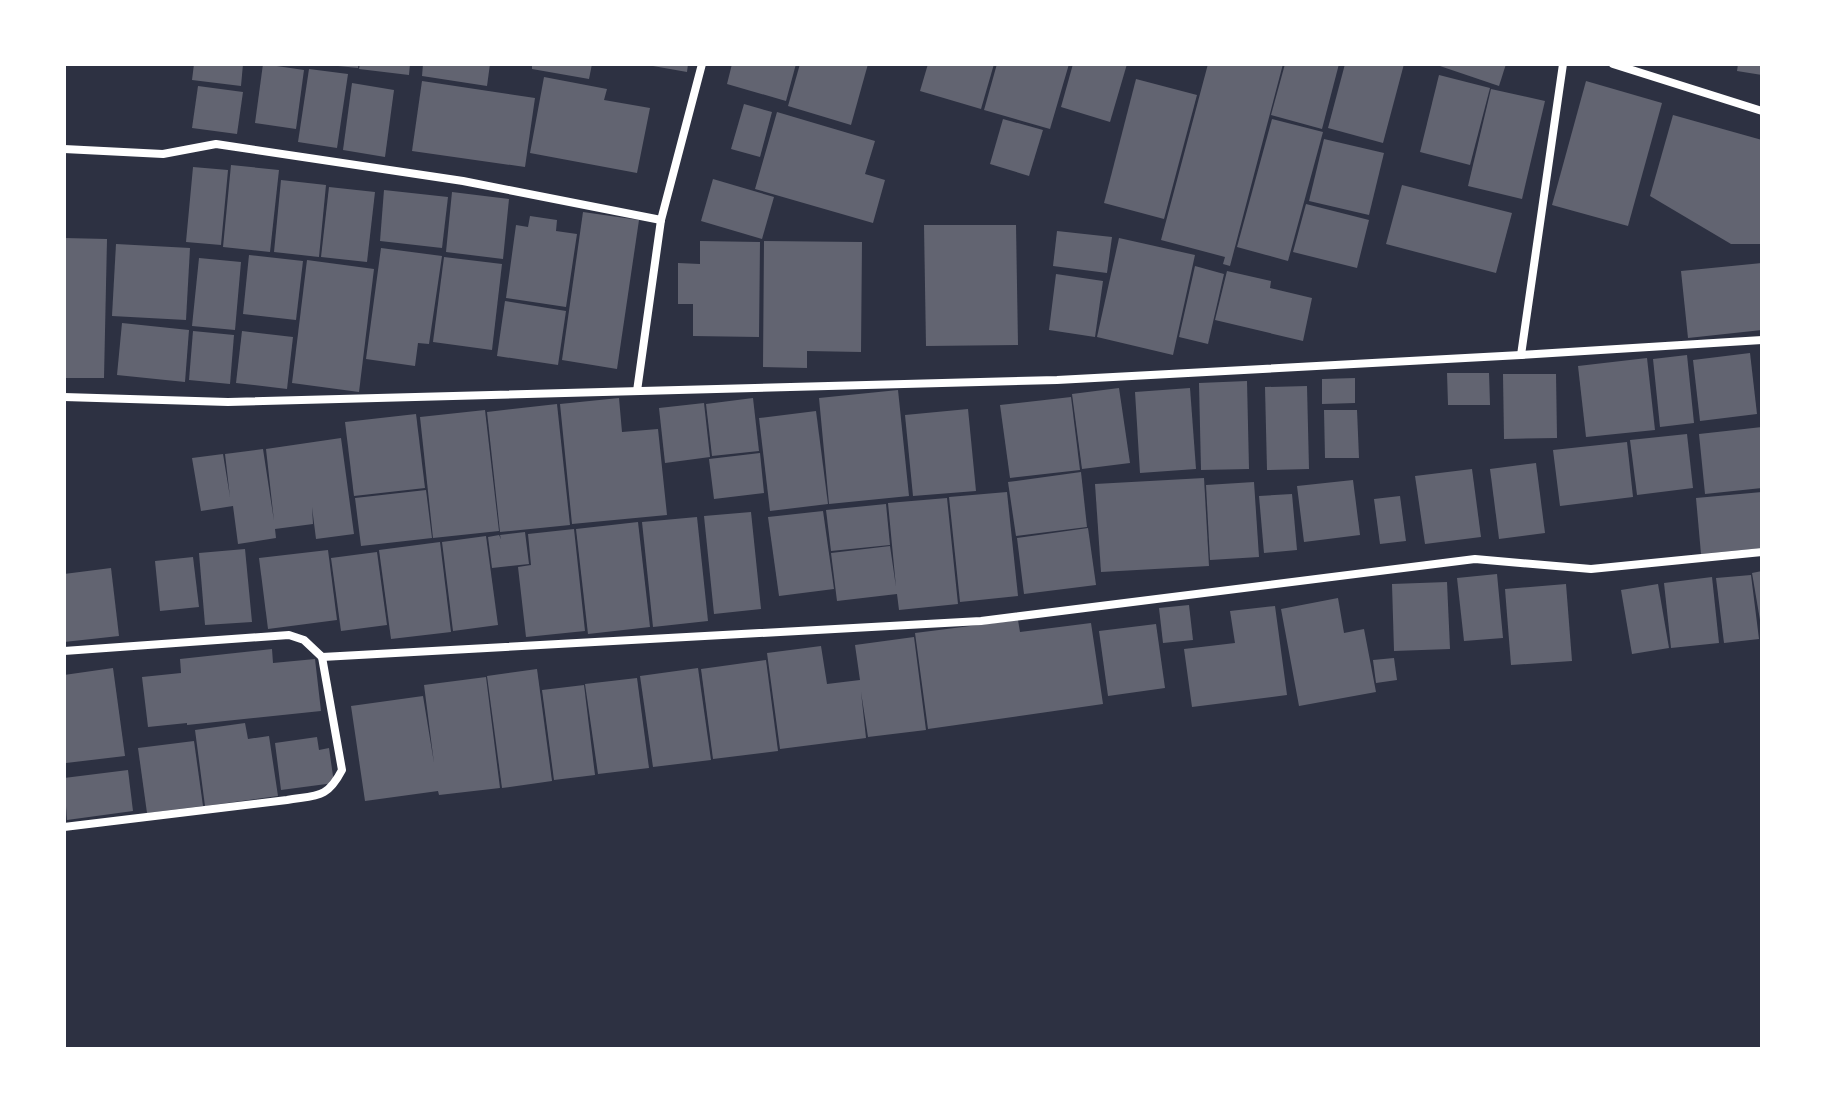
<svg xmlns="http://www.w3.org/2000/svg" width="1826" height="1113" font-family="'Asap Condensed',sans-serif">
  <rect width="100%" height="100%" fill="#2d3142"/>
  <g fill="#626471">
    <polygon points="194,64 243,64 241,86 192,80"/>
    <polygon points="263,64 304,70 296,129 255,123"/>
    <polygon points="338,64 358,64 358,68 338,66"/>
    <polygon points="360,64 410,64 409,75 359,69"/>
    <polygon points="423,64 490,64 487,86 422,76"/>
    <polygon points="532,64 592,64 589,79 532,69"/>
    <polygon points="653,64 688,64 687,72 653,66"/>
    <polygon points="732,64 796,64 786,101 727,84"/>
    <polygon points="800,64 868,64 851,125 788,106"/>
    <polygon points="928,64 994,64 981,109 920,91"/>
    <polygon points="997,64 1069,64 1050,129 984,110"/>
    <polygon points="1073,64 1127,64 1110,122 1061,107"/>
    <polygon points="1208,64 1283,64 1230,266 1223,264 1225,257 1161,240"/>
    <polygon points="1285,64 1339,64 1322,129 1271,115"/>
    <polygon points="1345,64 1404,64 1383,143 1328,128"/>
    <polygon points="1434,64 1506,64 1499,86"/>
    <polygon points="1738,64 1762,64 1762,75 1737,71"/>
    <polygon points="309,69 348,74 337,148 298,142"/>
    <polygon points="1439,75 1490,88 1470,165 1420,152"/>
    <polygon points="544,77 607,89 604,100 650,108 637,173 530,153"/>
    <polygon points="1136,79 1197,95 1164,219 1104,203"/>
    <polygon points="422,81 535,98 525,167 412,151"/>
    <polygon points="1586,81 1662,103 1628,226 1552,205"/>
    <polygon points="352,83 394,90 385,157 343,150"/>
    <polygon points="198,86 243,92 237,134 192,128"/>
    <polygon points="1491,89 1545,101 1522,199 1468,186"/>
    <polygon points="744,104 772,112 760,157 731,149"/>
    <polygon points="777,112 875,141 865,174 885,180 873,223 755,189"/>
    <polygon points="1673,115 1762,140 1762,244 1731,244 1650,196"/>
    <polygon points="1003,119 1043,130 1029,176 990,164"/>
    <polygon points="1272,119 1323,132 1288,261 1237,247"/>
    <polygon points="1324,139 1384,153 1369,215 1309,201"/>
    <polygon points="231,165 279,170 270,252 223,247"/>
    <polygon points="193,167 228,170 221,245 186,242"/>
    <polygon points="713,179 774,197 762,239 701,221"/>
    <polygon points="281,180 326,185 319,257 274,252"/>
    <polygon points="1402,185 1512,213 1496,273 1386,244"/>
    <polygon points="329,187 375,192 367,262 321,257"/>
    <polygon points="384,190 448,197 442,248 380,241"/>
    <polygon points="452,192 509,199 503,259 446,252"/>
    <polygon points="1306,204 1369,220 1357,268 1293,252"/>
    <polygon points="583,212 639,220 617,369 562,360"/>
    <polygon points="530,216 557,220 556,231 577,234 566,307 506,298 516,225 528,227"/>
    <polygon points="924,225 1016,225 1018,345 926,346"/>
    <polygon points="1057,231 1112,237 1107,273 1053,266"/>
    <polygon points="64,238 107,239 104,378 64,378"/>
    <polygon points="1119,238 1195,255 1173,355 1097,337"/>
    <polygon points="700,241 760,242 759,337 693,336 693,304 678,304 678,263 700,264"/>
    <polygon points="764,241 862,242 861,352 807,351 807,368 763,367"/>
    <polygon points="116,244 190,248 186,320 112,316"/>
    <polygon points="381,248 442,256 429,344 418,343 415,366 366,359"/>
    <polygon points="249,255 303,261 296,320 243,314"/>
    <polygon points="444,257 502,264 492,350 433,342"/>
    <polygon points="199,258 241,262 235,330 192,326"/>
    <polygon points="307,260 374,269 359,392 292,383"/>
    <polygon points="1762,263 1762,330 1688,338 1681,271"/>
    <polygon points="1195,266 1224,274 1208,344 1179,337"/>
    <polygon points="1227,271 1271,281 1270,288 1312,298 1303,341 1215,320"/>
    <polygon points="1056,274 1103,281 1095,337 1049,330"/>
    <polygon points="505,301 566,311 558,365 497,356"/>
    <polygon points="122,323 189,330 185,382 117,375"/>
    <polygon points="193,331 234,335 230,384 189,380"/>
    <polygon points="242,331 293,337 287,389 236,383"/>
    <polygon points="1750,353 1757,414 1700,421 1693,360"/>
    <polygon points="1687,355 1694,423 1660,427 1653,359"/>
    <polygon points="1647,358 1655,430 1586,437 1578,366"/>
    <polygon points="1447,373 1489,373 1490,405 1448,405"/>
    <polygon points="1503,374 1556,374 1557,438 1504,439"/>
    <polygon points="1355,378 1355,403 1322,404 1322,379"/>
    <polygon points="1247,381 1249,469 1201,470 1199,383"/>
    <polygon points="1307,386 1309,469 1267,470 1265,387"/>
    <polygon points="1119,388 1130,463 1082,469 1072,394"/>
    <polygon points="1190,388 1196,469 1140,473 1135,392"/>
    <polygon points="898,390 909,496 829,504 819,398"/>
    <polygon points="1071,397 1080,470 1010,478 1000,405"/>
    <polygon points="619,398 622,432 658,429 667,515 572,524 560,404"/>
    <polygon points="753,398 759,451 712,456 706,404"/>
    <polygon points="704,403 710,457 665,463 659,408"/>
    <polygon points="557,404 570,525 500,532 487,412"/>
    <polygon points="968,409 976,491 913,496 905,415"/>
    <polygon points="485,410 499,531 433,538 420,417"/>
    <polygon points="1324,410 1357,410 1359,458 1325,458"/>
    <polygon points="816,411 828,504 770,511 759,418"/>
    <polygon points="416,414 425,488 354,496 345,422"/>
    <polygon points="1762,427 1762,488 1705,494 1699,434"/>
    <polygon points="1687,434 1693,488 1637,495 1630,440"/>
    <polygon points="341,438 354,534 316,539 312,507 313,524 275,529 276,538 238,544 233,506 201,511 192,458 223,454 230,497 225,454 263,449 274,521 266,449"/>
    <polygon points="1627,442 1633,497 1560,506 1553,450"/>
    <polygon points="760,453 764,493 714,499 709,459"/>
    <polygon points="1536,463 1545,533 1499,539 1490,469"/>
    <polygon points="1472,469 1481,537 1425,544 1415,476"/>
    <polygon points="1081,472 1087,527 1016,536 1008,482"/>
    <polygon points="1204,478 1209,566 1101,572 1095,484"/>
    <polygon points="1353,480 1360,535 1304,542 1297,486"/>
    <polygon points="1254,482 1259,557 1210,560 1206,485"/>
    <polygon points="426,490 432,538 361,546 355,498"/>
    <polygon points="1007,492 1018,596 960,602 949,497"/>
    <polygon points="1762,492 1762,548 1701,554 1696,498"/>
    <polygon points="1292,494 1297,550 1264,553 1259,496"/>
    <polygon points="1400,496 1406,541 1380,544 1374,499"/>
    <polygon points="947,498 958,604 899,610 897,594 837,601 831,553 890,546 896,587 888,503"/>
    <polygon points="886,504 890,545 831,551 826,510"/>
    <polygon points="823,511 834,589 779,596 768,517"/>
    <polygon points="751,512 761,609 714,614 704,516"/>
    <polygon points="697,517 708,621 653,627 642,522"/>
    <polygon points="638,522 650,627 588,634 576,529"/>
    <polygon points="1088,528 1096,585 1024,594 1017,538"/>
    <polygon points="574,529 585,631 526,637 518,567 531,565 528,534"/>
    <polygon points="525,532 529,564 492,568 488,537 499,535 501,539 500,535"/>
    <polygon points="486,536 498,625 453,631 442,542"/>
    <polygon points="440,542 451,632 391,639 379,550"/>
    <polygon points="245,549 252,622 205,625 199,553"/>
    <polygon points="328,550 337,620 268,629 259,558"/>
    <polygon points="377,552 387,625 341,631 331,558"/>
    <polygon points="193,557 199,607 160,611 155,561"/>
    <polygon points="111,568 119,636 64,642 64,574"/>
    <polygon points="1762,571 1762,620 1760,620 1752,573"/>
    <polygon points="1497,574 1503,638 1464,641 1457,578"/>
    <polygon points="1751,575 1759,639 1724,643 1716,578"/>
    <polygon points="1712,577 1719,643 1671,648 1664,583"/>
    <polygon points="1447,582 1450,649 1394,651 1392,584"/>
    <polygon points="1566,584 1572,661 1511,665 1505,589"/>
    <polygon points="1658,584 1669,648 1632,654 1621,590"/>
    <polygon points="1338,598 1344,633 1364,629 1376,692 1299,706 1281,609"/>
    <polygon points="1189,605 1193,640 1163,643 1159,608"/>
    <polygon points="1275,606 1287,695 1192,707 1184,649 1235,643 1230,611"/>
    <polygon points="1018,620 1020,632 1091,623 1103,704 928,729 915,633"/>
    <polygon points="1156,624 1165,688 1108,696 1099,631"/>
    <polygon points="914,637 926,730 868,737 861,692 866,738 780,749 767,653 821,646 827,684 860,680 855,645"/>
    <polygon points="272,649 273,663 315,659 321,711 187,725 187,723 148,727 142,677 181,673 180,659"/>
    <polygon points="1394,658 1397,680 1376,683 1373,660"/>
    <polygon points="766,660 778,751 713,759 701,669"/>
    <polygon points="113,668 125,756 66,763 64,749 64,675"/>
    <polygon points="698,668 711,760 653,767 640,676"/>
    <polygon points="537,669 552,781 502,788 487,676"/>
    <polygon points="486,677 500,788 439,795 438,791 365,801 351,706 423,696 434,763 424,685"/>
    <polygon points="637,678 649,768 598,774 585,684"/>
    <polygon points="584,685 595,775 554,780 542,690"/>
    <polygon points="245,723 248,739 269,736 278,796 205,806 195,730"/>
    <polygon points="317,737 319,750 329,748 334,783 281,790 275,743"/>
    <polygon points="194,741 203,806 147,813 138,748"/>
    <polygon points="128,770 133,811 67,820 64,778"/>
  </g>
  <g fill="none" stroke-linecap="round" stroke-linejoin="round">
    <g stroke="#fff" stroke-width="8">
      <polyline points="1613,64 1762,111"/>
      <polyline points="64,149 163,154 216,144 463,181 661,220"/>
      <polyline points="1521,355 1563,64"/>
      <polyline points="637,391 661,220 702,64"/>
      <polyline points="64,397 228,402 1057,380 1521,355 1762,340"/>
      <polyline points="64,651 289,635 304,640 322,657 981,621 1475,559 1591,569 1762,552"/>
      <path d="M64 827 287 800C317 795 327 799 342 770L322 657"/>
    </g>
  </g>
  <rect width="1826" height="1113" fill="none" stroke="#ffffff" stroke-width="132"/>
</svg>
